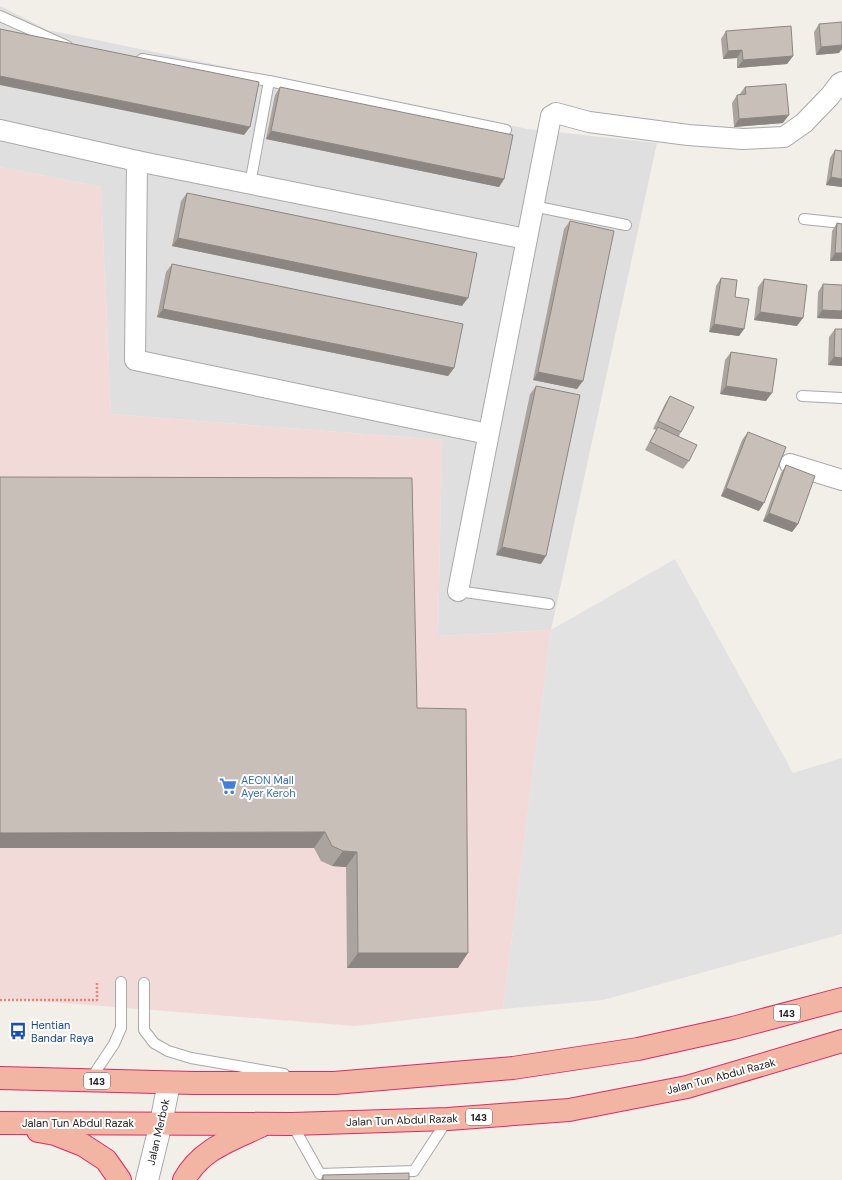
<svg xmlns="http://www.w3.org/2000/svg" width="842" height="1180" font-family="'DM Sans',sans-serif">
  <rect width="100%" height="100%" fill="#f2efe9"/>
  <polygon fill="#e0dfdf" points="0,6 48,30 528,129 657,143 551,630 438,636 442,440 111,414 101,187 0,167"/>
  <polygon fill="#f2dad9" points="0,167 101,187 111,414 442,440 438,636 551,630 503,1009 355,1026 0,998"/>
  <polygon fill="#e2e2e2" points="675,559 793,773 842,758 842,934 603,1000 503,1009 551,630"/>
  <g fill="none" stroke-linecap="round" stroke-linejoin="round">
    <g stroke="#a9a9a9" stroke-width="12">
      <g id="service">
        <polyline points="0,16 67,46"/>
        <polyline points="142,59 269,81 506,130"/>
        <polyline points="250,184 269,81"/>
        <polyline points="533,206 626,225"/>
        <polyline points="804,219 842,223"/>
        <polyline points="802,396 842,398"/>
        <polyline points="458,591 549,604"/>
        <polyline points="144,983 144,1030 154,1043 168,1051 191,1058 284,1074"/>
        <polyline points="90,1080 114,1044 121,1028 121,982"/>
        <polyline points="292,1124 320,1174 414,1171 448,1119"/>
      </g>
    </g>
    <g stroke="#a9a9a9" stroke-width="22">
      <g id="minor">
        <polyline points="0,130 137,161 526,239"/>
        <polyline points="137,161 135,360 488,434"/>
        <polyline points="790,464 842,480"/>
        <polyline points="458,591 551,116 556,113 589,122 688,135 743,139 784,137 804,123 830,96 839,84 842,82"/>
      </g>
    </g>
    <g stroke="#a9a9a9" stroke-width="24">
      <polyline id="tertiary" points="147,1180 161,1123 169,1083"/>
    </g>
    <g stroke="#dc2a67" stroke-width="24">
      <g id="trunk">
        <polyline points="0,1078 194,1083 334,1083 513,1068 638,1049 733,1028 842,999"/>
        <polyline points="0,1123 292,1124 448,1119 569,1110 687,1087 842,1041"/>
        <polyline points="38,1131 55,1134 83,1145 106,1160 120,1180"/>
        <path d="M184 1180C201 1149 231 1140 261 1126"/>
      </g>
    </g>
    <polyline stroke="#fa8072" stroke-width="2.5" stroke-dasharray="2 2" stroke-linecap="butt" points="0,1000 97,1000 97,982"/>
    <use href="#service" stroke="#fff" stroke-width="10"/>
    <use href="#minor" stroke="#fff" stroke-width="20"/>
    <use href="#tertiary" stroke="#fff" stroke-width="22"/>
    <use href="#trunk" stroke="#f2b4a3" stroke-width="22"/>
  </g>
  <g fill="#aba49e">
    <polygon points="819,24 839,53 816,55 814,32"/>
    <polygon points="726,31 793,56 787,64 737,68 737,58 723,59 721,39"/>
    <polygon points="280,87 504,179 499,187 266,139 275,95"/>
    <polygon points="745,87 783,123 734,127 732,103 737,95 739,95"/>
    <polygon points="835,150 842,187 826,185 830,158"/>
    <polygon points="187,193 462,306 172,246 181,201"/>
    <polygon points="570,221 577,389 533,380 564,229"/>
    <polygon points="837,223 842,224 842,261 830,261 832,231"/>
    <polygon points="172,264 454,368 448,376 157,317 166,272"/>
    <polygon points="721,278 735,297 744,329 739,336 709,332 716,286"/>
    <polygon points="764,279 797,326 754,320 758,287"/>
    <polygon points="823,284 842,285 842,319 817,318 818,292"/>
    <polygon points="835,329 842,329 842,366 828,365 829,337"/>
    <polygon points="731,352 766,401 720,394 725,360"/>
    <polygon points="536,386 541,564 496,555 530,394"/>
    <polygon points="670,396 681,432 679,436 689,461 683,469 645,450 653,435 656,430 653,429 665,404"/>
    <polygon points="748,432 759,511 721,496 742,440"/>
    <polygon points="786,465 798,524 792,532 763,521 781,473"/>
    <polygon points="0,477 417,708 458,968 347,968 346,867 332,866 321,861 314,848 0,848"/>
    <polygon points="323,1175 409,1180 321,1180 321,1179"/>
  </g>
  <g fill="#8b8681">
    <polygon points="842,45 842,49 839,53 816,55 821,47"/>
    <polygon points="742,50 737,58 723,59 728,51"/>
    <polygon points="793,56 787,64 737,68 743,60"/>
    <polygon points="0,76 250,127 244,135 0,85"/>
    <polygon points="789,115 783,123 734,127 739,119"/>
    <polygon points="271,131 504,179 499,187 266,139"/>
    <polygon points="831,177 842,179 842,187 826,185"/>
    <polygon points="178,238 468,298 462,306 172,246"/>
    <polygon points="835,253 842,253 842,261 830,261"/>
    <polygon points="163,309 454,368 448,376 157,317"/>
    <polygon points="822,310 842,311 842,319 817,318"/>
    <polygon points="760,312 803,318 797,326 754,320"/>
    <polygon points="714,324 744,329 739,336 709,332"/>
    <polygon points="834,357 842,358 842,366 828,365"/>
    <polygon points="538,372 583,381 577,389 533,380"/>
    <polygon points="726,386 772,393 766,401 720,394"/>
    <polygon points="726,488 764,503 759,511 721,496"/>
    <polygon points="769,513 798,524 792,532 763,521"/>
    <polygon points="502,547 546,556 541,564 496,555"/>
    <polygon points="325,832 314,848 0,848 0,833"/>
    <polygon points="343,851 357,852 346,867 332,866"/>
    <polygon points="358,953 468,953 458,968 347,968"/>
  </g>
  <g fill="#c7bfb8" stroke="#8b8681">
    <polygon points="842,22 842,45 821,47 819,24"/>
    <polygon points="791,26 793,56 743,60 742,50 728,51 726,31"/>
    <polygon points="0,29 259,82 250,127 0,76"/>
    <polygon points="786,84 789,115 739,119 737,95 746,94 745,87"/>
    <polygon points="280,87 513,135 504,179 271,131"/>
    <polygon points="835,150 842,151 842,179 831,177"/>
    <polygon points="187,193 477,253 468,298 178,238"/>
    <polygon points="570,221 614,231 583,381 538,372"/>
    <polygon points="837,223 842,224 842,253 835,253"/>
    <polygon points="172,264 463,324 454,368 163,309"/>
    <polygon points="721,278 737,280 735,297 749,299 744,329 714,324"/>
    <polygon points="764,279 807,285 803,318 760,312"/>
    <polygon points="823,284 842,285 842,311 822,310"/>
    <polygon points="835,329 842,329 842,358 834,357"/>
    <polygon points="731,352 777,359 772,393 726,386"/>
    <polygon points="536,386 580,395 546,556 502,547"/>
    <polygon points="670,396 694,407 681,432 658,421"/>
    <polygon points="658,427 697,445 689,461 650,442"/>
    <polygon points="748,432 786,447 764,503 726,488"/>
    <polygon points="786,465 815,476 798,524 769,513"/>
    <polygon points="0,477 412,478 417,708 466,709 468,953 358,953 357,852 343,851 332,846 325,832 0,833"/>
    <polygon points="409,1173 409,1180 323,1180 323,1175"/>
  </g>
  <defs>
    <g id="supermarket-bare" transform="scale(1.38)"><path d="M-6-5.5h2.5l.6 2H6L4.5 2H-2.5L-4.4-4H-6ZM-1.5 3.2a1.3 1.3 0 1 0 .1 0ZM3 3.2a1.3 1.3 0 1 0 .1 0Z" fill="#3f7fe0" stroke="#fff" stroke-width="2.5" paint-order="stroke"/></g>
    <g id="bus-bare" transform="scale(1.38)"><path d="M-5-6H5V4H4V6H2V4H-2V6H-4V4H-5ZM-3.5-4V0h7V-4ZM-3.5 1.2v1.5H-2V1.2ZM2 1.2v1.5H3.5V1.2Z" fill="#1a4fb4" stroke="#fff" stroke-width="2.5" paint-order="stroke"/></g>
  </defs>
  <g fill-rule="evenodd">
    <use href="#supermarket-bare" x="228" y="786"/>
    <use href="#bus-bare" x="18" y="1031"/>
  </g>
  <g text-anchor="middle" dominant-baseline="central" stroke-width="4" stroke-linejoin="round" paint-order="stroke">
    <g fill="#fff" stroke="#646464" stroke-width="1">
      <rect x="774" y="1005" width="26" height="16" rx="3"/>
      <rect x="84" y="1073" width="26" height="16" rx="3"/>
      <rect x="466" y="1109" width="26" height="16" rx="3"/>
    </g>
    <g font-size="10" font-weight="bold" fill="#222">
      <text x="787" y="1013">143</text>
      <text x="97" y="1081">143</text>
      <text x="479" y="1117">143</text>
    </g>
    <g font-size="11" fill="#366cbe" stroke="#fff" text-anchor="start">
      <text x="241" y="780">AEON Mall<tspan x="241" dy="13">Ayer Keroh</tspan></text>
    </g>
    <g font-size="11" fill="#164399" stroke="#fff" text-anchor="start">
      <text x="31" y="1025">Hentian<tspan x="31" dy="13">Bandar Raya</tspan></text>
    </g>
    <g font-size="11" fill="#222" stroke="#fff">
      <text transform="translate(721 1076) rotate(-15)">Jalan Tun Abdul Razak</text>
      <text transform="translate(402 1120) rotate(-2)">Jalan Tun Abdul Razak</text>
      <text x="78" y="1123">Jalan Tun Abdul Razak</text>
      <text transform="translate(158 1132) rotate(-77)">Jalan Merbok</text>
    </g>
  </g>
</svg>
